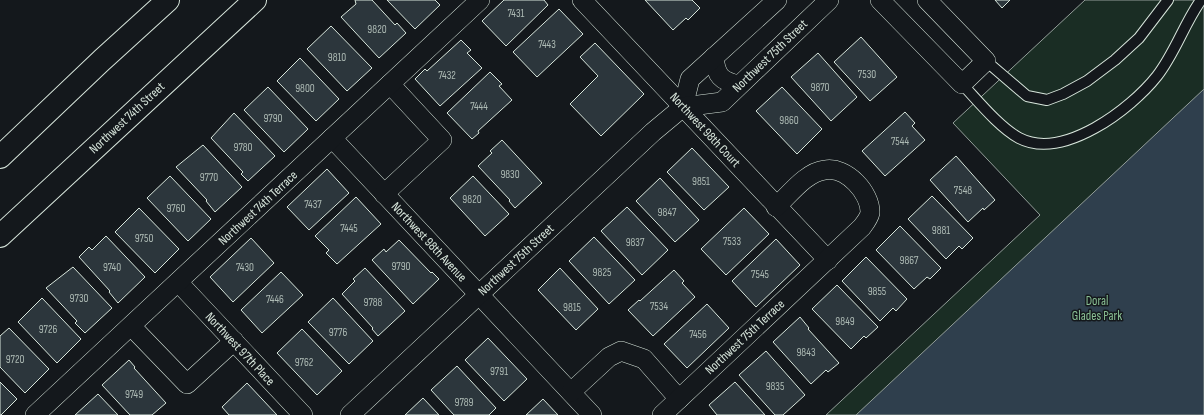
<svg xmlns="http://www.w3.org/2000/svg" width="1204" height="415" font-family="'Sofia Sans Condensed',sans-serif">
  <rect width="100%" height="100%" fill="#14181c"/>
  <polygon fill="#1a2d24" stroke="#939e99" points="1085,0 1204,0 1204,415 826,415 1040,215 953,123"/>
  <polygon fill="#2f3f4d" stroke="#939e99" points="1204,89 1204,415 856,415"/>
  <g fill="#2c363c" stroke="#d8e6dc">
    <polygon points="355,0 372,0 395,25 397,23 406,33 379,58 341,17 356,4"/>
    <polygon points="387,0 435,0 440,5 415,29"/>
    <polygon points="504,0 544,0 548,5 506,46 482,21"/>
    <polygon points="645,0 692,0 700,8 688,20 686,18 673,30"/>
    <polygon points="995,0 1010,0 1002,8"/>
    <polygon points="559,9 583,34 537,77 513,52"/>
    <polygon points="331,26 372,68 347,91 307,49"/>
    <polygon points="861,37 897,77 870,101 834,62"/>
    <polygon points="461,40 471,50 467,53 482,68 440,106 415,79 425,69 427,71"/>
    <polygon points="595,43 644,94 601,136 570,104 598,76 580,57"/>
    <polygon points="818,53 857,97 831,121 791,77"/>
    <polygon points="300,58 339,99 316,121 277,81"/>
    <polygon points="490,72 502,84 499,86 512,100 478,131 479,133 472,139 447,113"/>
    <polygon points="268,87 308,129 284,152 244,110"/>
    <polygon points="782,87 822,129 797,154 756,111"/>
    <polygon points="905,112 915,123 912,126 925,140 885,176 862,151"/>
    <polygon points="234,113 275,156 248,181 241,174 243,172 211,138"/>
    <polygon points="502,140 542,183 515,208 509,201 510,200 478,166 492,153 490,151"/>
    <polygon points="203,145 242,187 215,212 206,201 207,200 176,167"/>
    <polygon points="692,148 729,187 704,210 667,172"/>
    <polygon points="956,156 995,200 984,210 983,208 968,222 930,180"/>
    <polygon points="327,169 349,193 309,230 287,207"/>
    <polygon points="170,176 211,219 188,241 147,198"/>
    <polygon points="473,176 509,214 485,236 450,198"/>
    <polygon points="660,178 699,220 675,242 636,201"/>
    <polygon points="932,196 973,238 962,249 959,246 946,259 908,219"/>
    <polygon points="356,197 381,224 337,264 326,253 329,250 315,236"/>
    <polygon points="627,207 668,250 642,275 601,231"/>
    <polygon points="139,208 179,249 155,273 115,232"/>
    <polygon points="744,208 769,234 726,275 701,249"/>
    <polygon points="900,226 941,268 930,279 927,277 914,289 876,250"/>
    <polygon points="106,236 145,277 118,303 109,292 110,291 79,257 89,247 92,250"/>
    <polygon points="594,237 635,280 609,304 569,261"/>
    <polygon points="251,238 274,263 233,302 210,277"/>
    <polygon points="776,239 800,265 756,307 732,281"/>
    <polygon points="399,240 431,273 432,272 439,279 413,304 372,260 384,249 386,252"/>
    <polygon points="866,257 907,299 896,311 893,308 880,321 842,281"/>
    <polygon points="73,267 112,308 85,333 75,323 77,321 46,288"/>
    <polygon points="365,268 405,311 378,336 372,329 373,328 342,294 355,281 353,279"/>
    <polygon points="560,268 598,309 576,330 538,290"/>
    <polygon points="674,270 684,281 682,283 695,297 653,336 628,310 639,300 640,301"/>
    <polygon points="281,272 303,295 262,333 241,310"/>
    <polygon points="837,285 878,327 866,338 864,336 851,349 812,309"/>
    <polygon points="42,298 81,339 57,363 18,322"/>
    <polygon points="333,298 373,341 349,364 308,322"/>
    <polygon points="707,304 729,328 687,368 664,344"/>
    <polygon points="800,317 809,328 808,329 839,363 828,372 826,370 811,384 773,342"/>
    <polygon points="9,328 49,369 25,393 0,367 0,336"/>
    <polygon points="302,329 342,371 317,395 277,353"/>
    <polygon points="488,338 527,379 504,401 465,360"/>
    <polygon points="766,351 805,395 783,415 775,415 739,375"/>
    <polygon points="129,360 135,367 134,368 166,403 152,415 130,415 102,385"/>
    <polygon points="457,366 496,408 489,415 454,415 431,390"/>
    <polygon points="0,382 17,399 1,415 0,415"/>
    <polygon points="735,382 765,415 717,415 709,405"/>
    <polygon points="247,383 277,415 229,415 222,407"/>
    <polygon points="98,394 118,415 75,415"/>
    <polygon points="423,398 439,415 405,415"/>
    <polygon points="543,399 558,415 526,415"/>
  </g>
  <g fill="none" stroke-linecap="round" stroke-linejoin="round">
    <g stroke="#d8e6dc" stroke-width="12">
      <g id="service">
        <polyline points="986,61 1027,96 1047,100 1063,94 1087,81 1115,60 1139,38 1168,0"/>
        <path d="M962 84C978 101 999 127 1019 138 1063 161 1131 109 1157 76 1175 53 1184 24 1201 0"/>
      </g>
    </g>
    <g stroke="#d8e6dc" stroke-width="20">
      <g id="minor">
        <polyline points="582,0 828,260"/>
        <polyline points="880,0 962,84 986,61 927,0"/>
        <path d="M714 57C716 76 721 81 739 85"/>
        <polyline points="683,107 690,79 777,0"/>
        <polyline points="332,138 592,415"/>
        <polyline points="384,194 442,140 390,84"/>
        <polyline points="178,282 303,415"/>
        <polyline points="131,326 187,384 234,341"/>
        <polyline points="571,392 609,357 621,351 644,359 679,399"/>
        <polyline points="35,415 480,0"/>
        <polyline points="350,415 653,132 683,107 722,102 829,0"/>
        <path d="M662 415 862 227C865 223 869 218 870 213 871 193 846 166 825 170 806 172 790 194 776 207"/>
      </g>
    </g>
    <g stroke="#d8e6dc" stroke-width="24">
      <g id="primary">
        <polyline points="0,157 102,60 168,0"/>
        <polyline points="0,236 255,0"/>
      </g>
    </g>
    <use href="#service" stroke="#14181c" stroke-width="10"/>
    <use href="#minor" stroke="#14181c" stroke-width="19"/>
    <use href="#primary" stroke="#14181c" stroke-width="22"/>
  </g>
  <g text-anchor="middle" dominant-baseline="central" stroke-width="3" stroke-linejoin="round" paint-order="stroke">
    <g font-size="11" fill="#adbab4">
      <text x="516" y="13">7431</text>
      <text x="377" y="29">9820</text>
      <text x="547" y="44">7443</text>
      <text x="337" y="57">9810</text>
      <text x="867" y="74">7530</text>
      <text x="447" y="75">7432</text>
      <text x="820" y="87">9870</text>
      <text x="305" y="88">9800</text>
      <text x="479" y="106">7444</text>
      <text x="273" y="118">9790</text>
      <text x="789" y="120">9860</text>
      <text x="900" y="141">7544</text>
      <text x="243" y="147">9780</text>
      <text x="510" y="174">9830</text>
      <text x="209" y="177">9770</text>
      <text x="701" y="181">9851</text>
      <text x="963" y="190">7548</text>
      <text x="472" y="199">9820</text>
      <text x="313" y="204">7437</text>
      <text x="176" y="208">9760</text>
      <text x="667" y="212">9847</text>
      <text x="349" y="228">7445</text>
      <text x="941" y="230">9881</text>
      <text x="144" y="238">9750</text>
      <text x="732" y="241">7533</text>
      <text x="635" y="242">9837</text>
      <text x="909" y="260">9867</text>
      <text x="401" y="266">9790</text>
      <text x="112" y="267">9740</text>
      <text x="245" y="267">7430</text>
      <text x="602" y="272">9825</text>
      <text x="760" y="274">7545</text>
      <text x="877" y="291">9855</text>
      <text x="79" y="298">9730</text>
      <text x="275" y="299">7446</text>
      <text x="373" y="302">9788</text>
      <text x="659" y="306">7534</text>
      <text x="572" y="307">9815</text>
      <text x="845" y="321">9849</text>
      <text x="48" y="329">9726</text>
      <text x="338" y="332">9776</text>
      <text x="698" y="334">7456</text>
      <text x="806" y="352">9843</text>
      <text x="15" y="359">9720</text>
      <text x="304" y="362">9762</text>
      <text x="499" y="371">9791</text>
      <text x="775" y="386">9835</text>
      <text x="134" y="394">9749</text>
      <text x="464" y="402">9789</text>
    </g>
    <g font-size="13" fill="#d8e6dc" stroke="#14181c">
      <text transform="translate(770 56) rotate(-44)">Northwest 75th Street</text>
      <text transform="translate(127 118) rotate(-43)">Northwest 74th Street</text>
      <text transform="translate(705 130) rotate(47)">Northwest 98th Court</text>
      <text transform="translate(258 208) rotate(-43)">Northwest 74th Terrace</text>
      <text transform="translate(429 242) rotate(47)">Northwest 98th Avenue</text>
      <text transform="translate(516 260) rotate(-43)">Northwest 75th Street</text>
      <text transform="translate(745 337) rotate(-43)">Northwest 75th Terrace</text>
      <text transform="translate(240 349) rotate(47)">Northwest 97th Place</text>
    </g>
    <g font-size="13" fill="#8ac095" stroke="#14181c">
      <text x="1097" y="301">Doral<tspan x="1097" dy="15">Glades Park</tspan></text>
    </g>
  </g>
</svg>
